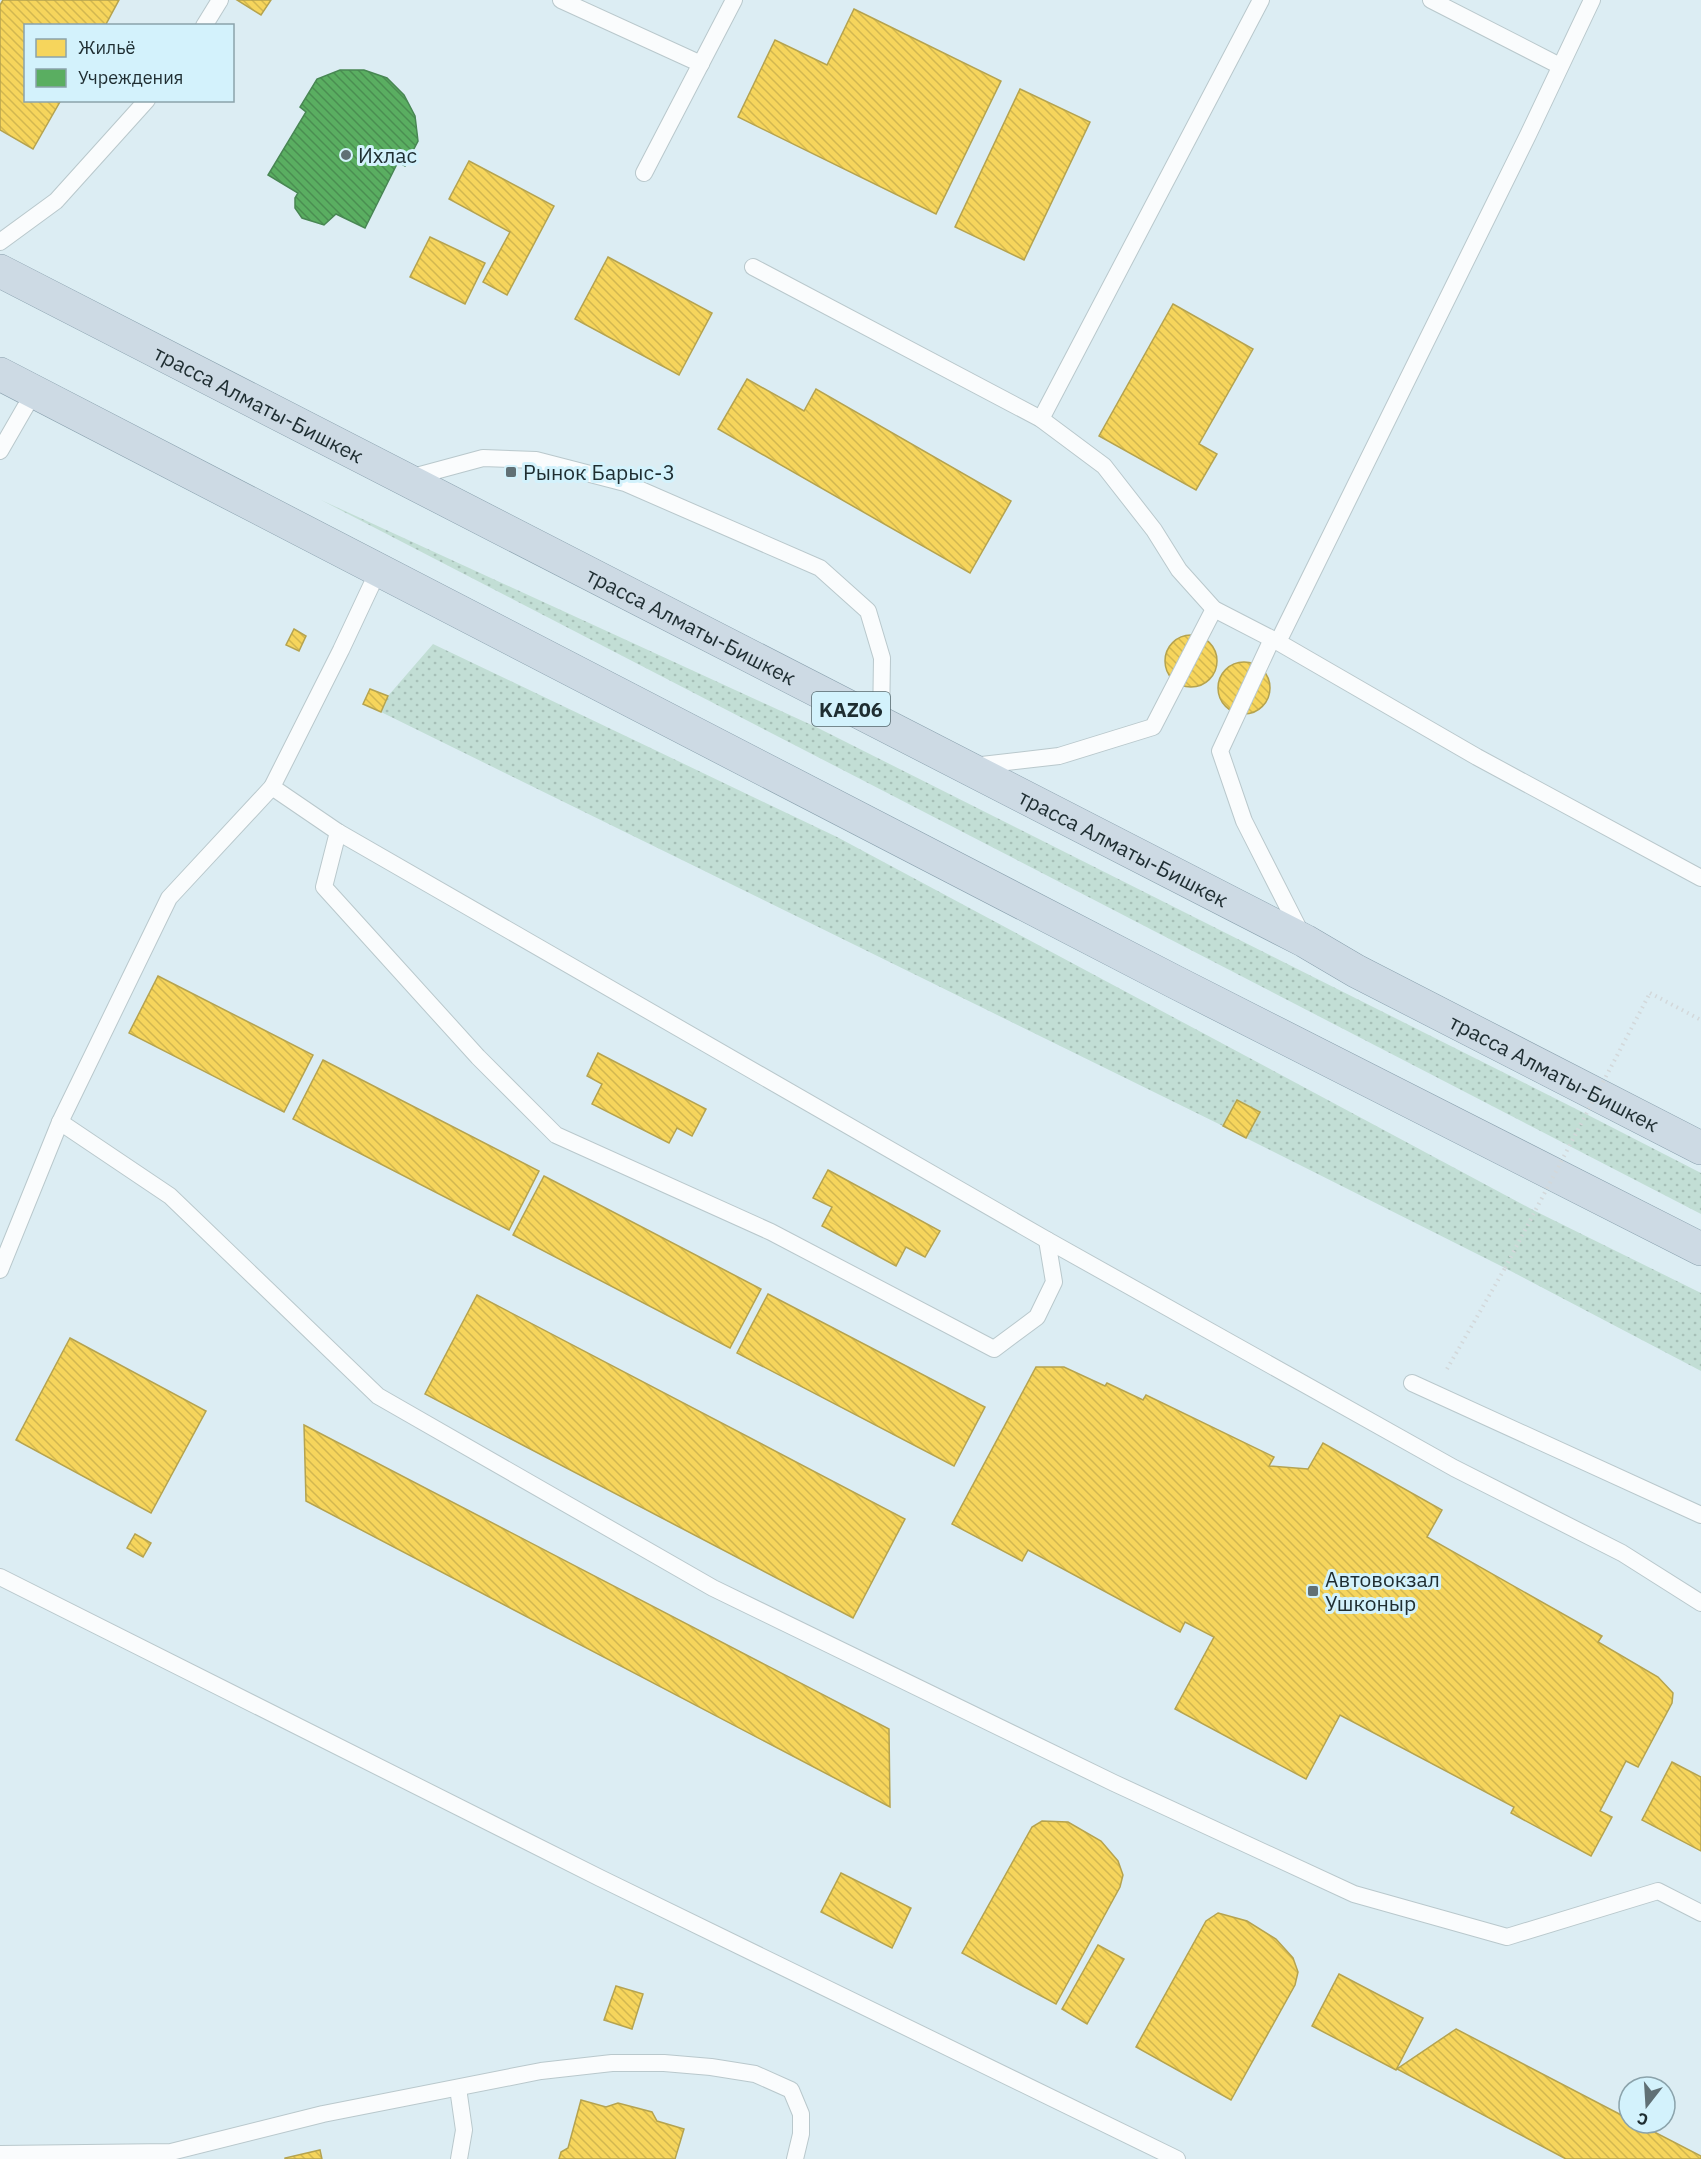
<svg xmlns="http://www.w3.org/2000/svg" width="1701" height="2159" font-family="'IBM Plex Sans',sans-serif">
  <defs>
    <pattern id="grass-dots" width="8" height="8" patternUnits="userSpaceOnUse" patternTransform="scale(1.5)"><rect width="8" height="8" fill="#c2ded5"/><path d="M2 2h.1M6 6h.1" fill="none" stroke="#a6bfb7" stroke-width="1.8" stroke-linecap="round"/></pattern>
    <pattern id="homes-back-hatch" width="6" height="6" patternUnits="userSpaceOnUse" patternTransform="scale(1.5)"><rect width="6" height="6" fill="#f6d55c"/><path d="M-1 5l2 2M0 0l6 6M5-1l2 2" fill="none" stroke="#d2b750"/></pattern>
    <pattern id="public-back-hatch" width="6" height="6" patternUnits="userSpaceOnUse" patternTransform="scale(1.5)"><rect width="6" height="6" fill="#5aae61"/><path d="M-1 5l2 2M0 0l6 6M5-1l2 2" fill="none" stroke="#4a8e51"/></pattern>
  </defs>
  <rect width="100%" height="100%" fill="#dcedf3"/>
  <g fill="url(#grass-dots)">
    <polygon points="321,500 818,728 1586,1114 1701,1173 1701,1214"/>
    <polygon points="433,644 837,837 1535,1211 1701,1293 1701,1371 1505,1268 1246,1138 1260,1112 1238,1100 1223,1126 381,712 388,696"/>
  </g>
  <g fill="url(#homes-back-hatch)" stroke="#b5a34f" stroke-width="1.5">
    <polygon points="3,0 119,0 105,26 26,26 26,100 61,100 33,149 0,130 0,5"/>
    <polygon points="237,0 271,0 261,15"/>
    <polygon points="854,9 1001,81 936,214 738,117 775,40 827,65"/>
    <polygon points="1020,89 1090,122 1024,260 955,227"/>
    <polygon points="469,161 554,206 507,295 483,282 510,232 449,199"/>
    <polygon points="430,237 485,263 465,304 410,277"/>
    <polygon points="608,257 712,313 679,375 575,319"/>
    <polygon points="1173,304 1253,349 1199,444 1217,454 1196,490 1099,436"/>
    <polygon points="747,379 804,411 816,389 1011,501 970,573 718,429"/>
    <polygon points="294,629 306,636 299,651 286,645"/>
    <circle cx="1191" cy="661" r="26"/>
    <circle cx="1244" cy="688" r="26"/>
    <polygon points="370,689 388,696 381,712 363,704"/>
    <polygon points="158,976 313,1055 284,1112 129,1033"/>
    <polygon points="598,1053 706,1109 692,1136 677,1128 669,1143 592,1104 602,1084 587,1076"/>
    <polygon points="323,1060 539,1171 509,1230 293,1119"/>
    <polygon points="1237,1100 1260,1112 1246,1138 1223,1126"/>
    <polygon points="828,1170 940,1231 925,1257 906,1247 896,1266 822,1226 832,1207 813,1198"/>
    <polygon points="544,1176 761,1289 730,1348 513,1235"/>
    <polygon points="768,1294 985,1407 954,1466 737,1353"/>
    <polygon points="477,1295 905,1519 853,1618 425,1394"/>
    <polygon points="70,1338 206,1411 151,1513 16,1440"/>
    <polygon points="1036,1367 1064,1367 1105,1386 1107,1383 1143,1400 1146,1395 1274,1457 1269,1466 1308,1469 1323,1443 1442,1510 1427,1537 1602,1636 1598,1642 1658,1677 1673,1693 1672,1703 1638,1767 1626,1761 1600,1811 1612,1817 1591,1856 1511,1813 1514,1807 1340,1715 1306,1779 1175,1709 1214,1637 1185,1622 1180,1632 1028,1550 1022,1561 952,1524"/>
    <polygon points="304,1425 889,1729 890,1807 306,1501"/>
    <polygon points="135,1534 151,1543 143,1557 127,1548"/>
    <polygon points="1672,1762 1701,1777 1701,1851 1642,1820"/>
    <polygon points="1042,1821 1068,1822 1101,1841 1118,1861 1123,1875 1120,1887 1056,2004 962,1953 1032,1827"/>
    <polygon points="841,1873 911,1908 892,1948 821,1912"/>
    <polygon points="1218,1913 1247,1921 1276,1939 1293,1958 1298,1972 1295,1985 1231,2100 1136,2047 1206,1921"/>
    <polygon points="1098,1945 1124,1959 1087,2024 1062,2009"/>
    <polygon points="1339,1974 1423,2018 1396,2070 1312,2026"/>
    <polygon points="616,1986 643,1994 632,2029 604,2020"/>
    <polygon points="1456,2029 1629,2119 1629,2123 1637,2123 1701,2156 1701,2159 1566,2159 1397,2069"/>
    <polygon points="581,2100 606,2107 618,2103 652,2112 657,2121 684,2129 675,2159 559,2159 561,2152 568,2148"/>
    <polygon points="320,2150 322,2159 285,2159 285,2158"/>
  </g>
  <polygon fill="url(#public-back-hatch)" stroke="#488753" stroke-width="1.5" points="340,70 364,70 387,78 404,95 415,116 418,141 405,166 398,162 365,228 336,214 324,225 302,218 295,208 295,198 298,193 268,175 306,112 300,107 317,79"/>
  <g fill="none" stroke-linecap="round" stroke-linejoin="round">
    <g stroke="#b9c8cc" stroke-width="18">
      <g id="service">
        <polyline points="561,0 701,64"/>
        <polyline points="1431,0 1560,66"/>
        <polyline points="1592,0 1528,135 1278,642 1477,757 1701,878"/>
        <polyline points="204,26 220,0"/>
        <polyline points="644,173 734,0"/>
        <polyline points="0,242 56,201 147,100"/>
        <polyline points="753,267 1041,419 1104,466 1154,530 1179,570 1214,609 1278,642"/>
        <polyline points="1041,419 1261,0"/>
        <polyline points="0,451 34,392"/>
        <polyline points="409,478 483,458 536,460 625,483 820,568 868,611 882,658 881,724"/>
        <polyline points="1272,639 1220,751 1244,821 1302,935"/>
        <polyline points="973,766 1059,756 1153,727 1214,609"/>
        <polyline points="272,787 338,832 1047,1240 1454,1468 1622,1553 1701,1603"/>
        <polyline points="338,832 324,887 478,1057 556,1135 771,1232 994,1349 1037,1317 1054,1282 1047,1240"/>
        <polyline points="60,1122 170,1196 378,1396 713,1588 1114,1783 1354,1894 1507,1937 1658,1891 1701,1913"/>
        <polyline points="0,1270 60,1122 169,898 272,787 341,650 379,569"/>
        <polyline points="1412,1383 1701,1515"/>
        <polyline points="0,1577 600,1878 1177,2159"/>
        <polyline points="458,2088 464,2130 459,2159"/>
        <polyline points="0,2154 171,2152 323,2114 541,2071 612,2063 664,2063 711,2067 755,2074 791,2090 801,2114 801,2134 795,2159"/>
      </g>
    </g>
    <g stroke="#8aa1ae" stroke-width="34">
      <g id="trunk">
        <path id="s1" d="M0 271 1305 941 1356 971 1701 1148"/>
        <polyline points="0,374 1175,982 1701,1249"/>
      </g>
    </g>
    <g stroke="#d3d8da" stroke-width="4" stroke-dasharray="1.5 4.5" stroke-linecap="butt">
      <polyline points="1650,993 1701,1020"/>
      <polyline points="1447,1369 1505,1268"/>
    </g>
    <use href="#service" stroke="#fafcfd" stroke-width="16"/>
    <use href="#trunk" stroke="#cddae4" stroke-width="33"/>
    <polyline stroke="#d3d8da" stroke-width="4" stroke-dasharray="1.5 4.5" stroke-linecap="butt" points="1505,1268 1650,993"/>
  </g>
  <g fill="#607075" stroke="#d3f2fc" stroke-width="2">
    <circle cx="346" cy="155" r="6"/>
    <rect x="505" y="466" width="12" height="12" rx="3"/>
    <rect x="1307" y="1585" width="12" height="12" rx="3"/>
  </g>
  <g text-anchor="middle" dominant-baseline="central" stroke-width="6" stroke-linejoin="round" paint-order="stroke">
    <rect fill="#d3f2fc" stroke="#54686e" stroke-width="1.5" x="812" y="692" width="78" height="34" rx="4.5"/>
    <g font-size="20" font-weight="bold" fill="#1e2d31">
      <text x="851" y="709">KАZ06</text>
    </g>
    <g font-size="21" fill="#1e2d31" stroke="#d3f2fc" text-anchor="start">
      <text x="358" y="155">Ихлас</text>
      <text x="523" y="472">Рынок Барыс-3</text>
      <text x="1325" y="1579">Автовокзал<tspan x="1325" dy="24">Ушконыр</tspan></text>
    </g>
    <g font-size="21" fill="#1e2d31" stroke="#d3f2fc">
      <text stroke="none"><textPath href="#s1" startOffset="291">трасса Алматы-Бишкек</textPath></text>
      <text stroke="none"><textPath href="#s1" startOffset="777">трасса Алматы-Бишкек</textPath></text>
      <text stroke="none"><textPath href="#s1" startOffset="1263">трасса Алматы-Бишкек</textPath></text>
      <text stroke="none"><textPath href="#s1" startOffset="1749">трасса Алматы-Бишкек</textPath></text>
    </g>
  </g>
  <rect x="24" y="24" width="210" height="78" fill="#d3f2fc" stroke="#8ba3ab" stroke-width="1.5"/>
  <rect x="36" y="39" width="30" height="18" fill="#f6d55c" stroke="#8ba3ab" stroke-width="1.5"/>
  <text x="78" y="54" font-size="18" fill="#1e2d31">Жильё</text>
  <rect x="36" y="69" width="30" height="18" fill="#5aae61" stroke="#8ba3ab" stroke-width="1.5"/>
  <text x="78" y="84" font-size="18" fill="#1e2d31">Учреждения</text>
  <g transform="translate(1647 2105) rotate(197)"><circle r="28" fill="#d3f2fc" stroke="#8ba3ab" stroke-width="1.5"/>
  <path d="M0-4.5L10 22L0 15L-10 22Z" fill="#607075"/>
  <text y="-9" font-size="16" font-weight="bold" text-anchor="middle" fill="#1e2d31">С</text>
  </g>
</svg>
